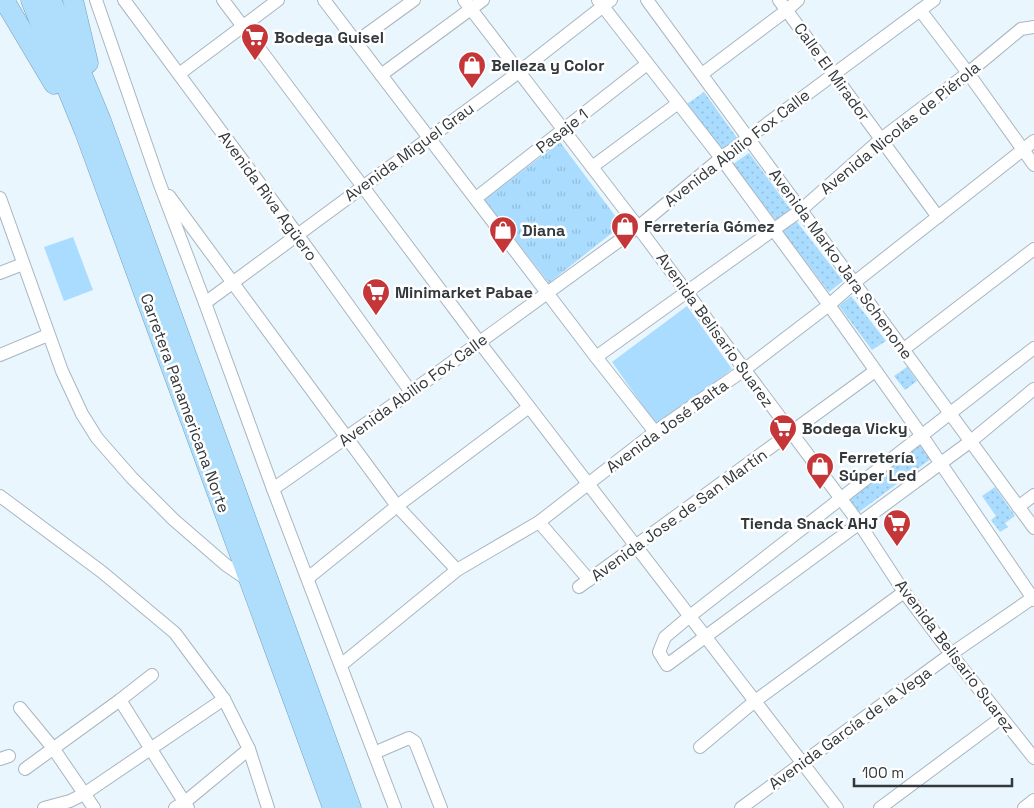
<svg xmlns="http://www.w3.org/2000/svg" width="1034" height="808" font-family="'Space Grotesk',sans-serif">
  <defs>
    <pattern id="park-tufts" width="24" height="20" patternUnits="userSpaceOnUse" patternTransform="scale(1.25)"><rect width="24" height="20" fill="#a9dcfe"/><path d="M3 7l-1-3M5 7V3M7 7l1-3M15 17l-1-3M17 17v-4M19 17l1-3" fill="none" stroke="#92bedb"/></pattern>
    <pattern id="garden-dots" width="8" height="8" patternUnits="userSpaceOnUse" patternTransform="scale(1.25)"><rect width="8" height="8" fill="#a9dcfe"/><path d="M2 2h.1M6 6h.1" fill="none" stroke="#92bedb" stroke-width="1.8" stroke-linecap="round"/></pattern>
  </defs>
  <rect width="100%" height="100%" fill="#eaf6fe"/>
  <g fill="#a9dcfe">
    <polygon points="73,237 93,290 64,301 44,247"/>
    <polygon points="687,306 732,369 657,426 612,362"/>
  </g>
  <polygon fill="url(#park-tufts)" points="560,142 622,225 549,283 484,200"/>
  <g fill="url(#garden-dots)">
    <polygon points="704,92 740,142 722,154 687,104"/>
    <polygon points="749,153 791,210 776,221 733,164"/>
    <polygon points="794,218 843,281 829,292 780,228"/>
    <polygon points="851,296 886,341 872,350 839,306"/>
    <polygon points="907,367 917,381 905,390 894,376"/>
    <polygon points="921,443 932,458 859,512 848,497"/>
    <polygon points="995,487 1015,516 1005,523 1008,527 1000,532 991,520 996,516 982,496"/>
  </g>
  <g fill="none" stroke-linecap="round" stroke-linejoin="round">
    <g stroke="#a8b6c0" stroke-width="14">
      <g id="minor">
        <polyline points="96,0 159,182 205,303 273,489 395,808"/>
        <polyline points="124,0 297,234 411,392"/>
        <polyline points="223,0 480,343 837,808"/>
        <polyline points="324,0 596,357 655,432"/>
        <polyline points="464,0 638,227 859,523 904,592 951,654 1034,758"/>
        <polyline points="598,0 721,158 829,305 922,436 1034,600"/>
        <polyline points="647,0 1034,528"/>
        <polyline points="779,0 938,217"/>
        <polyline points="920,10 968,73 1034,165"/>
        <polyline points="356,42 414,0"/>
        <polyline points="179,74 278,0"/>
        <polyline points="702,74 787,10 798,0"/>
        <polyline points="381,75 483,0"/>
        <polyline points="592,167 677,104"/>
        <polyline points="169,196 397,506 457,570"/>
        <polyline points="0,198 62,371 82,414 97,438 132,478 174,520 226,565 248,580"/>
        <polyline points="476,198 647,64"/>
        <polyline points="0,273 23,264"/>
        <polyline points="205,303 519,72 611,0"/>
        <polyline points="1034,348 690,616 665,637 659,652 667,665 971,441 1034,389"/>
        <polyline points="904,349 1034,249"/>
        <polyline points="0,355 48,335"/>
        <polyline points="596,357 801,210 881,139 968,73 1021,29 1034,27"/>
        <polyline points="273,489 411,392 638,227 721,158 934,0"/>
        <polyline points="0,496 102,572 175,633 224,699 249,749 268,808"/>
        <polyline points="1018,507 1034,495"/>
        <polyline points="539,522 589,580"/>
        <polyline points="308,578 397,506 529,407"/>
        <polyline points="579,587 875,371"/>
        <polyline points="341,665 457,570 539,522 655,432 744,370 829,305 855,282 1034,141"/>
        <polyline points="120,700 188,808"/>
        <polyline points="20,708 53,748 94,808"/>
        <polyline points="700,747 755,701 904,592"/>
        <polyline points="374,753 409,738 415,742 441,808"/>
        <polyline points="0,759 9,756"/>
        <polyline points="25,769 120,700 152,675"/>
        <polyline points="44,808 70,801 84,794 224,699"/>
        <polyline points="175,808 185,802 249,749"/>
        <polyline points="741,808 951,654 1034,597"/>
        <polyline points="880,808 1001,718"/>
        <polyline points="1024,808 1034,800"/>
      </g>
    </g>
    <g stroke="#769eb8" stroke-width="21">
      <g id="trunk">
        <polyline points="4,0 54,84"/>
        <polyline points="31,0 85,132 333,808"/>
        <polyline points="51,0 101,121 351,808"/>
        <polyline points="73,0 88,63"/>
      </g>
    </g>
    <use href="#minor" stroke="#fff" stroke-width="12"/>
    <use href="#trunk" stroke="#aedefc" stroke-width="20"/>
  </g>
  <defs>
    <g id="supermarket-pin" transform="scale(1.4375)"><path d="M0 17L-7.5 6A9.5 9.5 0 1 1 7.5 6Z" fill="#c53638" stroke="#fff"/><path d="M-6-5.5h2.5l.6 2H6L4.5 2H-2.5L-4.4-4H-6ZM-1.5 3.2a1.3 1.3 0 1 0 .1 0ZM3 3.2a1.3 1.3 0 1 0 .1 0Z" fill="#fff"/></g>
    <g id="shop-pin" transform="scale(1.4375)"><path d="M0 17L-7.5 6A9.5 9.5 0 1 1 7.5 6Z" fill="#c53638" stroke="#fff"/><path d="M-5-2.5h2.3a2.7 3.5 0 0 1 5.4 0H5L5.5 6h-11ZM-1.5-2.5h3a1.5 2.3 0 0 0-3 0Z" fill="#fff"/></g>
  </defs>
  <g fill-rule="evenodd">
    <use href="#supermarket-pin" x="255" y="37"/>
    <use href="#shop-pin" x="472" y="65"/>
    <use href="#shop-pin" x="625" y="226"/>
    <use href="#shop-pin" x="503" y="230"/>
    <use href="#supermarket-pin" x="376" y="292"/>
    <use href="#supermarket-pin" x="783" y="428"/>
    <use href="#shop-pin" x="820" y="466"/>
    <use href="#supermarket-pin" x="897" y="523"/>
  </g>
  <g text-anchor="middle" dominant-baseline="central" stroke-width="5" stroke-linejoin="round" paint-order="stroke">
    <g font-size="16" font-weight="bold" fill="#32383c" stroke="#fff" text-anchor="start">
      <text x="274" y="37">Bodega Guisel</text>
      <text x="491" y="65">Belleza y Color</text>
      <text x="644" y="226">Ferretería Gómez</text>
      <text x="522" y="230">Diana</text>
      <text x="395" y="292">Minimarket Pabae</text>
      <text x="802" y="428">Bodega Vicky</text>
      <text x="839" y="457">Ferretería<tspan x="839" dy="18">Súper Led</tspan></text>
      <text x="878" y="523" text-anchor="end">Tienda Snack AHJ</text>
    </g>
    <g font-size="16" fill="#32383c" stroke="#fff">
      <text transform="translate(832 72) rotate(54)">Calle El Mirador</text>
      <text transform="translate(900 128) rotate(-39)">Avenida Nicolás de Piérola</text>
      <text transform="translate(562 131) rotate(-38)">Pasaje 1</text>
      <text transform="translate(737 148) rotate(-38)">Avenida Abilio Fox Calle</text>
      <text transform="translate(409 152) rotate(-36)">Avenida Miguel Grau</text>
      <text transform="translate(268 196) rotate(54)">Avenida Riva Agüero</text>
      <text transform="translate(841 264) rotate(54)">Avenida Marko Jara Schenone</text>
      <text transform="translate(715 330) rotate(54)">Avenida Belisario Suarez</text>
      <text transform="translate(413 390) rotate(-36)">Avenida Abilio Fox Calle</text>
      <text transform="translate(185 403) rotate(70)">Carretera Panamericana Norte</text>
      <text transform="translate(667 426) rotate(-36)">Avenida José Balta</text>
      <text transform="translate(679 515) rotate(-36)">Avenida Jose de San Martín</text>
      <text transform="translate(955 656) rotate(53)">Avenida Belisario Suarez</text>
      <text transform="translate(850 728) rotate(-36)">Avenida García de la Vega</text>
    </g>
  </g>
  <path d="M854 778v8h158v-8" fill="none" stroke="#32383c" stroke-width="2.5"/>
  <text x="862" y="778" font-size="15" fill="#32383c" stroke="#ffffff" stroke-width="4" paint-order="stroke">100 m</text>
</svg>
